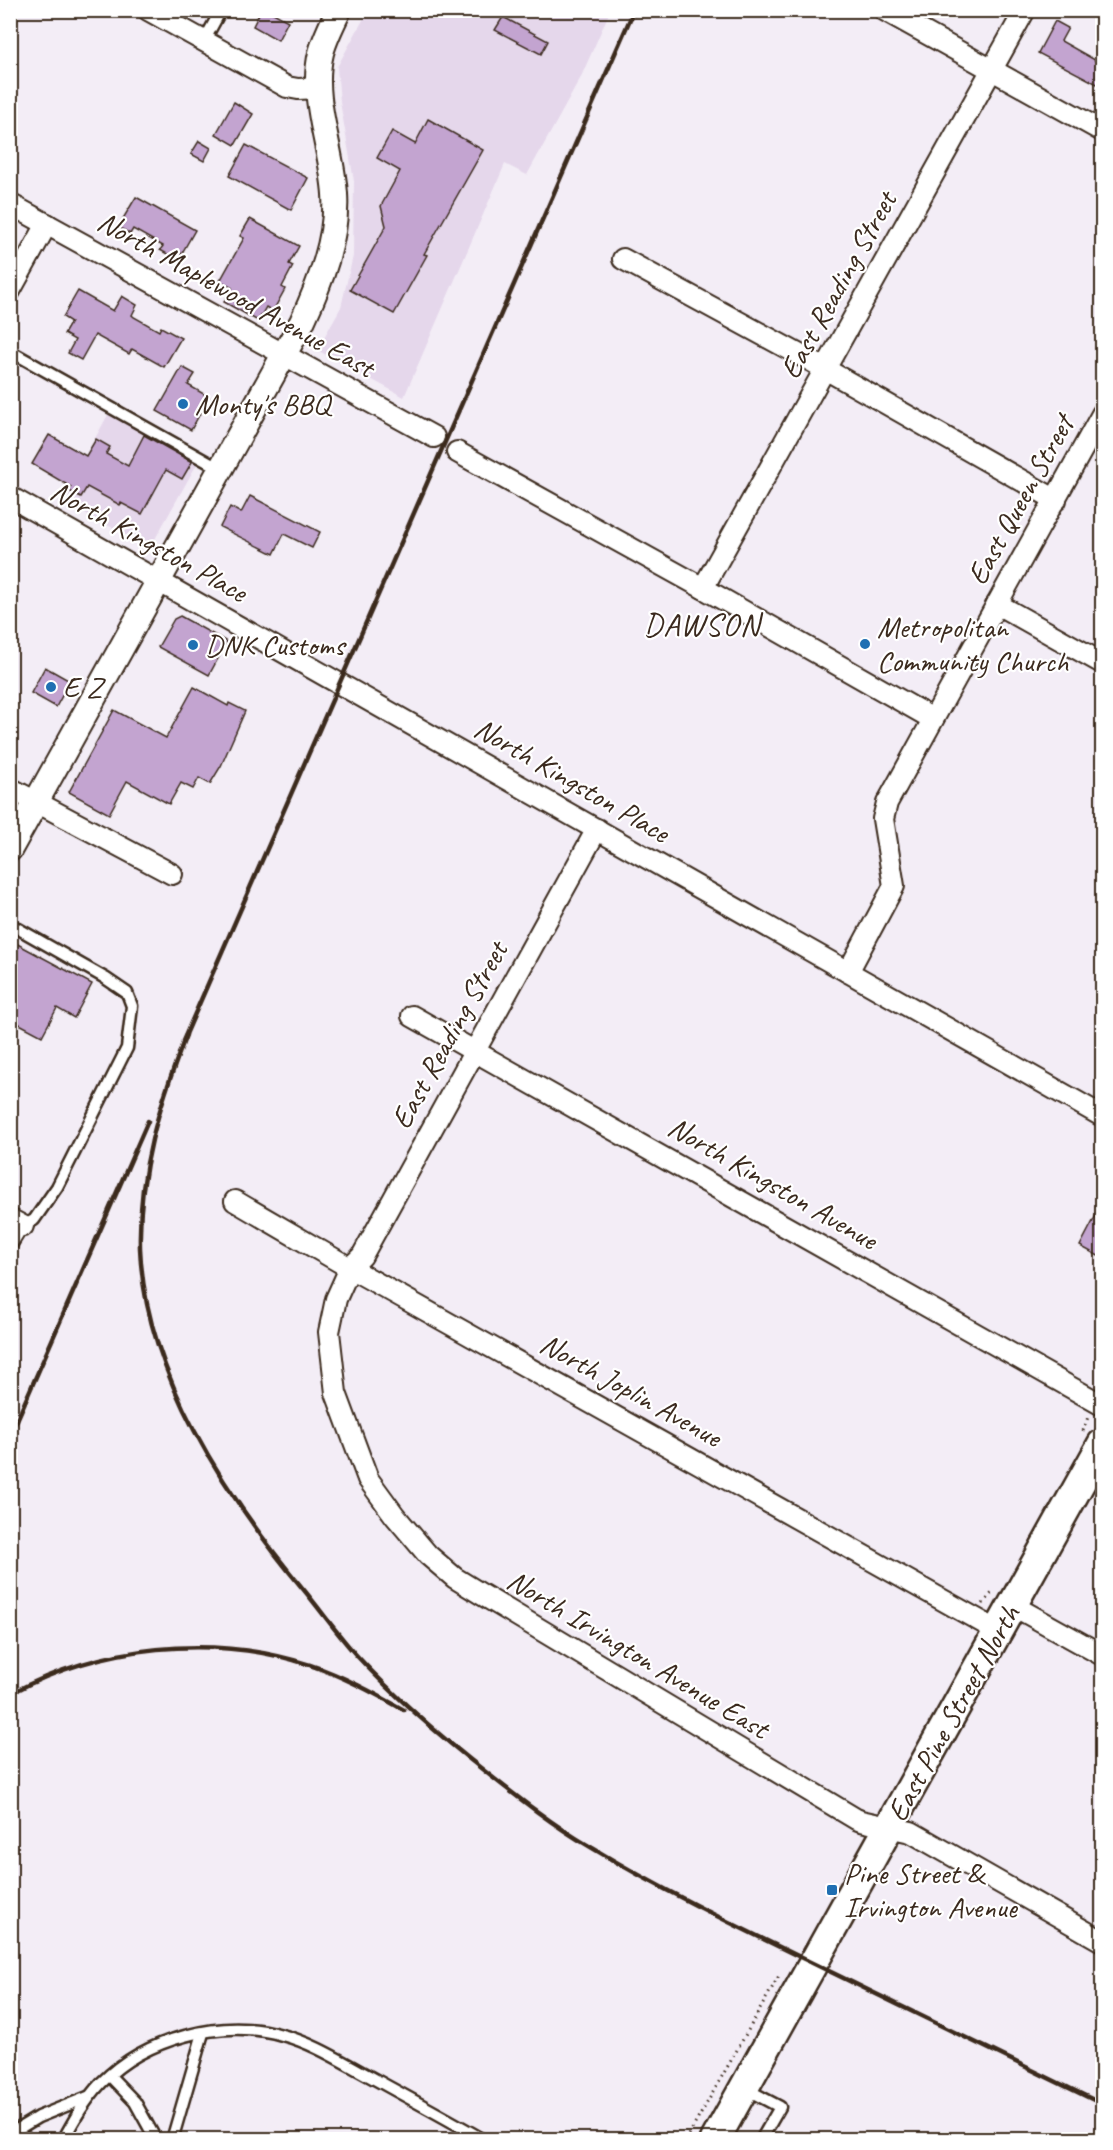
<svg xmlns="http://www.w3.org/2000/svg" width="1113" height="2150" font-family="Caveat,sans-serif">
  <rect width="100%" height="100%" fill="#f3edf6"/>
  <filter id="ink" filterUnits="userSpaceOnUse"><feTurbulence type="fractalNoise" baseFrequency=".0167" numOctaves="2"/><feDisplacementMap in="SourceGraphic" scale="12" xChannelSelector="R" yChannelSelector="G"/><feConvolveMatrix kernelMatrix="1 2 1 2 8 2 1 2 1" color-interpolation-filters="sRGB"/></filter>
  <g filter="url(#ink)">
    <g fill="#e5d7eb">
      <polygon points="368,11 610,11 580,79 527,175 505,164 404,397 317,350 341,307 353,256 354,181 340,102 337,67"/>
      <polygon points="109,413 198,462 150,548 61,500"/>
    </g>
    <g fill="#c3a4d0" stroke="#3b2a1e" stroke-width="1.5">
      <polygon points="261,10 268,10 288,21 278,40 253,26"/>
      <polygon points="503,17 548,41 541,54 495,30"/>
      <polygon points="1055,21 1068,28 1061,41 1102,64 1102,78 1099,85 1038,53"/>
      <polygon points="234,102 253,114 235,145 216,134"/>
      <polygon points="428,119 483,150 424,254 427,255 394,314 350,290 386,226 381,206 400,171 377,158 392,131 415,144"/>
      <polygon points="199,141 211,148 204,161 191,154"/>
      <polygon points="246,145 308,178 291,210 229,176"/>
      <polygon points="136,197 195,230 178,260 160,250 163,246 133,229 130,234 118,227"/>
      <polygon points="250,219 299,246 289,264 293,266 282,287 285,289 273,311 266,307 258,321 224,302 232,288 220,281 244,238 240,236"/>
      <polygon points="78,291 113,311 122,296 137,305 132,315 134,317 159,331 161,327 181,338 164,367 132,349 129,354 95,335 81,360 68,353 75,340 64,334 71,322 63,317"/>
      <polygon points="182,367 195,374 188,385 209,397 191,430 157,411"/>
      <polygon points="49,435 86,456 96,439 110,447 106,454 128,466 144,435 192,462 182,479 166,470 142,514 121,503 120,505 87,487 81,497 69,491 71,487 32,464"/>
      <polygon points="250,496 320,532 312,548 284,534 274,554 220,527 230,507 241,513"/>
      <polygon points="180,616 227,642 209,675 158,647 174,619"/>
      <polygon points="45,667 70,681 56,707 31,693"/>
      <polygon points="194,687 228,706 229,703 245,711 221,766 210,784 199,778 193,789 181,783 169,804 127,781 109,814 69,792 114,710 166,738"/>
      <polygon points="10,940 92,984 74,1018 57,1008 42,1036 10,1019"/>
      <polygon points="1102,1204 1102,1258 1080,1246"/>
    </g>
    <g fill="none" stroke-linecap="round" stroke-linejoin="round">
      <g stroke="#3b2a1e" stroke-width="15">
        <g id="service">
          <polyline points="204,41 221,10"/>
          <polyline points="10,351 220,469"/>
          <polyline points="10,924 105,978 127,993 132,1006 127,1048 57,1187 34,1220 23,1226 10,1247"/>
          <polyline points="110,2076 135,2102 156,2140"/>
          <polyline points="744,2088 780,2107 761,2140"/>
          <polyline points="10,2134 38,2117 88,2097"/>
          <path d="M63 2140C74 2120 85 2100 101 2083 145 2038 222 2018 282 2035 313 2043 341 2061 369 2076 407 2097 446 2118 484 2140"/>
          <polyline points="172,2140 203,2033"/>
        </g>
      </g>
      <g stroke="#3b2a1e" stroke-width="24">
        <g id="minor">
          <polyline points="148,10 287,87 298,89 318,88"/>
          <polyline points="884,10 1102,131"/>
          <polyline points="10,204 434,437"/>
          <polyline points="623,259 811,361 1056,500"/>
          <polyline points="10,291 47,224"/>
          <polyline points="457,452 703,588 933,719"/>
          <polyline points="10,497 1102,1116"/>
          <polyline points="703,588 1025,10"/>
          <polyline points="997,604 1102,663"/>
          <polyline points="10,788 172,874"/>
          <polyline points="597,829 362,1256 350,1268 336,1299 329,1332 336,1393 368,1479 395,1516 428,1555 455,1578 481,1594 856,1819 861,1821 911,1832 1102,1941"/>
          <polyline points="848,972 894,886 883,819 887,803 1102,414"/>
          <polyline points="412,1016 1102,1405"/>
          <polyline points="235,1201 350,1268 998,1631"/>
          <polyline points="10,1219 23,1226"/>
          <polyline points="1012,1605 1102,1655"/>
        </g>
      </g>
      <g stroke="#3b2a1e" stroke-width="28">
        <path id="tertiary" d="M10 849 302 322C320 283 338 238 335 194 332 148 310 98 321 53 325 38 332 24 339 10"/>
      </g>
      <g stroke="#3b2a1e" stroke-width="33">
        <polyline id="secondary" points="715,2140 1102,1444"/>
      </g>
      <g stroke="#3b2a1e" stroke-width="3" stroke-dasharray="1.5 4.5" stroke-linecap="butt">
        <polyline points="1083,1431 1088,1417"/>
        <polyline points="983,1604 992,1593"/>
        <polyline points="686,2140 780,1974"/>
      </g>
      <use href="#service" stroke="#fff" stroke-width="10"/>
      <use href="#minor" stroke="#fff" stroke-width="20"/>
      <use href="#tertiary" stroke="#fff" stroke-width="24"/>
      <use href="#secondary" stroke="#fff" stroke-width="28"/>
      <g stroke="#3b2a1e" stroke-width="4.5">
        <path d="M186 1035C159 1106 138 1171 140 1248 145 1374 226 1496 304 1590 322 1612 339 1636 358 1657 398 1700 441 1737 487 1773 520 1799 553 1825 589 1846 668 1894 751 1933 833 1973 923 2017 1013 2060 1102 2104"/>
        <polyline points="183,1041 634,10"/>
        <polyline points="10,1436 148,1121"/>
        <path d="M10 1694C100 1645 212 1633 310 1665 343 1676 374 1693 404 1710"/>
      </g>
    </g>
  </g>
  <g fill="#1f6fb2" stroke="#fff" stroke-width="2">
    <circle cx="183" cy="404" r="6"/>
    <circle cx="865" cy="644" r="6"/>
    <circle cx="193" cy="645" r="6"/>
    <circle cx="51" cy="687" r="6"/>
    <rect x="826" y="1884" width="12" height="12" rx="3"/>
  </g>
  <g text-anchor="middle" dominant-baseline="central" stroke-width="4.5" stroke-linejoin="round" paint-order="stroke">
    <g font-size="30" fill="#3b2a1e" stroke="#fff">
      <text transform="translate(838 285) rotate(-61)">East Reading Street</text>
      <text transform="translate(236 294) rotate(29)">North Maplewood Avenue East</text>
      <text transform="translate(1020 500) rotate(-61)">East Queen Street</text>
      <text transform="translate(149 541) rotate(29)">North Kingston Place</text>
      <text transform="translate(572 780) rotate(30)">North Kingston Place</text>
      <text transform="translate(449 1035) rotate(-61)">East Reading Street</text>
      <text transform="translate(773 1183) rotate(30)">North Kingston Avenue</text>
      <text transform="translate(631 1390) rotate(29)">North Joplin Avenue</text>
      <text transform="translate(638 1654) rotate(31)">North Irvington Avenue East</text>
      <text transform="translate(953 1713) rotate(-61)">East Pine Street North</text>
    </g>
    <g font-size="30" fill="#3b2a1e" stroke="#fff" text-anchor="start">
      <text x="195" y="404">Monty's BBQ</text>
      <text x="877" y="627">Metropolitan<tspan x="877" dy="34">Community Church</tspan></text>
      <text x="205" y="645">DNK Customs</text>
      <text x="63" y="687">E Z</text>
      <text x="844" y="1873">Pine Street &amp;<tspan x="844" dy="34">Irvington Avenue</tspan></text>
    </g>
    <g font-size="32" letter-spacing="1.5" fill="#3b2a1e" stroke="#fff">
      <text x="702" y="624">DAWSON</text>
    </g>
  </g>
  <rect width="1113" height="2150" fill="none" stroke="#fff" stroke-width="36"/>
  <rect x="18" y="18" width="1077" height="2114" fill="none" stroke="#3b2a1e" stroke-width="2" filter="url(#ink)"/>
</svg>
